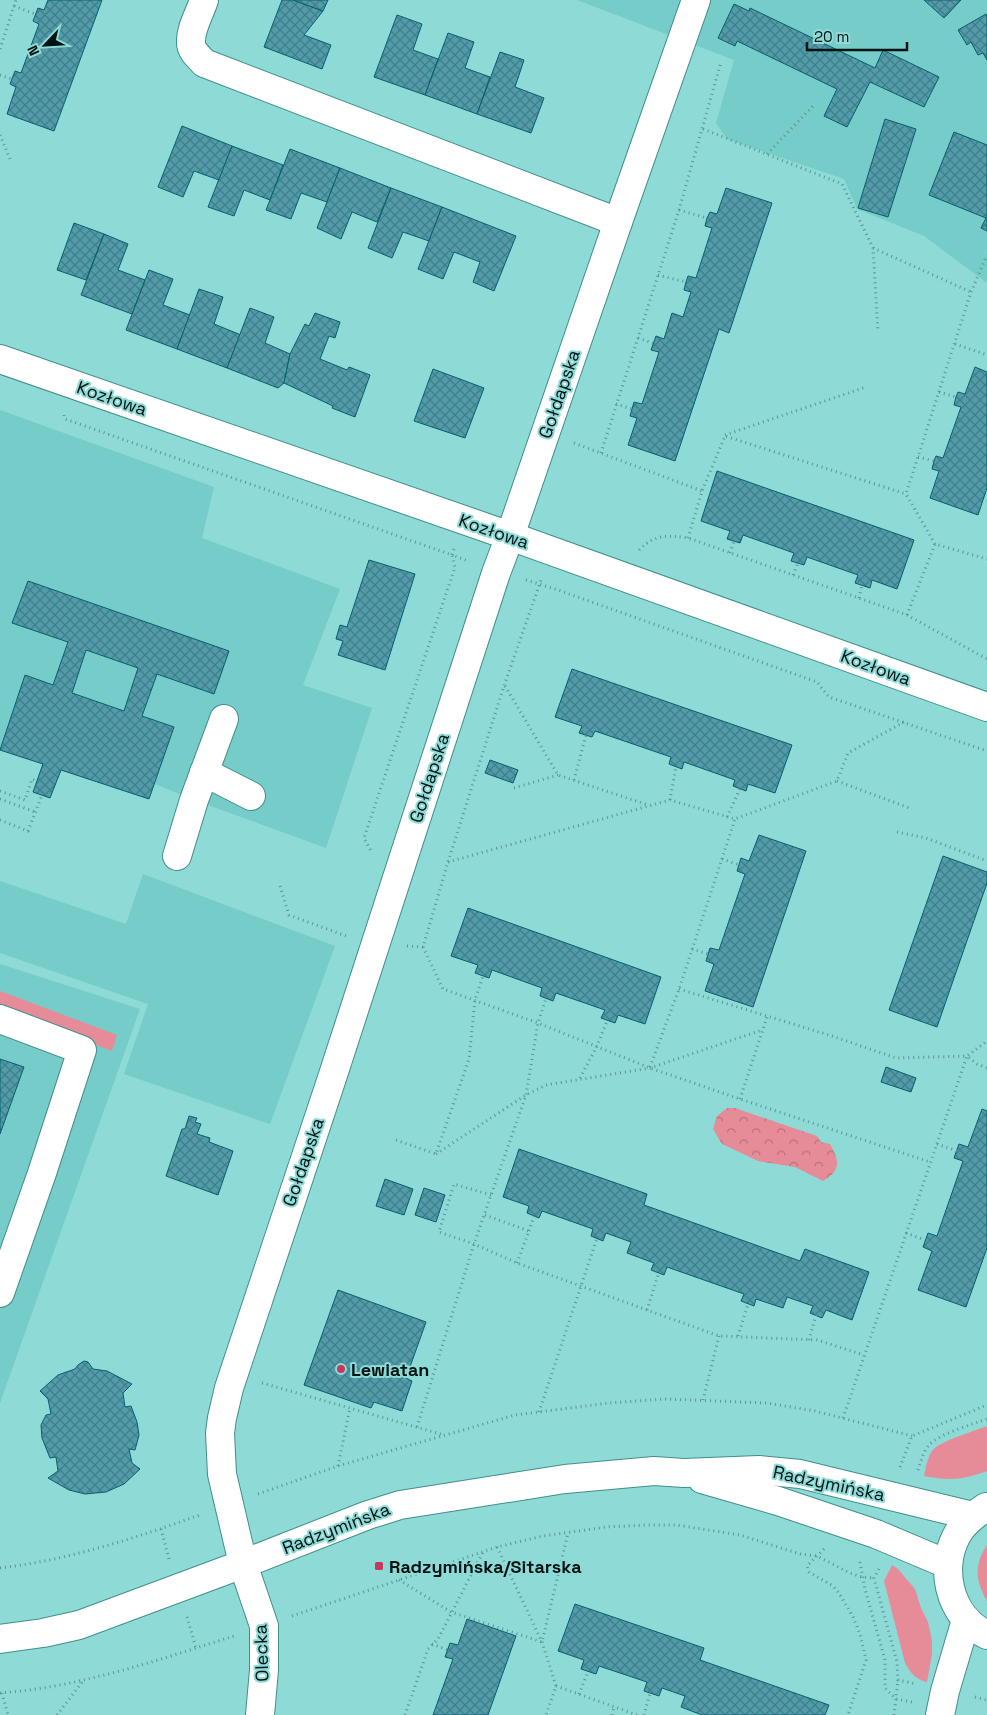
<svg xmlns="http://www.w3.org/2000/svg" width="987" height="1715" font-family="'Space Grotesk',sans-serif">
  <defs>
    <pattern id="forest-crowns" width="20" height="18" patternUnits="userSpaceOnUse" patternTransform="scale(1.25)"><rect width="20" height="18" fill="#e68c98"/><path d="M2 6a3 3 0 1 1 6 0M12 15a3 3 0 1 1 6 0" fill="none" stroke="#b8717b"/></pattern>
    <pattern id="building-cross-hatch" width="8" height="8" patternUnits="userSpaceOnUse" patternTransform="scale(1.25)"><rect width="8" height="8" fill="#529caa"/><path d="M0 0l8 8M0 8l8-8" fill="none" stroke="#427e89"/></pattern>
  </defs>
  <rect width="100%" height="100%" fill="#8ddad6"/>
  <g fill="#76ccc8">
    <polygon points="577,0 987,0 987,283 924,236 857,209 844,179 727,139 716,123 734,60"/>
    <polygon points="0,410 214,487 202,538 340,589 303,685 372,708 326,848 194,800 155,784 149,799 61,770 50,798 33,792 42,764 0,750"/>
    <polygon points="143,874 335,946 270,1124 124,1074 148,1004 0,953 0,881 126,924"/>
    <polygon points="0,964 140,1009 0,1403"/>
  </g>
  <g fill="#e68c98">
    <polygon points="0,991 117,1035 112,1051 0,1009"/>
    <path d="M987 1426V1471C961 1480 951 1481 924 1476 926 1468 927 1457 933 1450 940 1441 975 1431 987 1426Z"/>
    <path d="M987 1545V1601C975 1580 974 1565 987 1545Z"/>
    <path d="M892 1565 898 1569 915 1589 921 1608 928 1622 932 1641V1654L927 1682C916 1680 910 1672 905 1663L884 1581Z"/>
  </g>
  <path fill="url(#forest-crowns)" d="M727 1108H735L817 1136 821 1142 830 1144C840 1162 841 1170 823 1181L795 1167 758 1161 722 1144 713 1129 717 1116Z"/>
  <g fill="url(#building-cross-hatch)" stroke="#05606d" fill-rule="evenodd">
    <polygon points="48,0 102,0 54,131 7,114 16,87 10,84 15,71 21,73 39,24 33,21 38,8 44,10"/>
    <polygon points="282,0 293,0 323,11 304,35 331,45 322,69 264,47"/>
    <polygon points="293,0 328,0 323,11"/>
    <polygon points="924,0 961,0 944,18"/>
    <polygon points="734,4 749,11 750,8 875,68 883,50 939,77 924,107 870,82 847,127 824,116 837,89 737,41 735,46 718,38"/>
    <polygon points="986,14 987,17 987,60 983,53 978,55 971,42 967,45 958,30"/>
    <polygon points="397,15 422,24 413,50 438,59 425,95 374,77"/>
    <polygon points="448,33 474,42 465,68 490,77 477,114 425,95"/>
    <polygon points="500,52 524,60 515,87 544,98 531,133 477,114"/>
    <polygon points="885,119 916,129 888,217 858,208"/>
    <polygon points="182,126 232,146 219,180 194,171 183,197 158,187"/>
    <polygon points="954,132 987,145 987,231 981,228 986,218 929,195"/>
    <polygon points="232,146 283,165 270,200 244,190 234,216 208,207"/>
    <polygon points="290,149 340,168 327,202 301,193 291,219 266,210"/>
    <polygon points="340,168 391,188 377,222 352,212 341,239 317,228"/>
    <polygon points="391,188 442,207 429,241 403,232 392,258 368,248"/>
    <polygon points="726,188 772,203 729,333 719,329 675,461 628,445 637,418 630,416 634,402 642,404 659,352 651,350 656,336 664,339 672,313 683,317 691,292 684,290 686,282 688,276 696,278 712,228 705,226 707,218 710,212 717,214"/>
    <polygon points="442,207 516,236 494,291 473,282 480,262 454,252 443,279 418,269"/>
    <polygon points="74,223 104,234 86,280 57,270"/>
    <polygon points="104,234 128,244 118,270 145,280 132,314 81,295"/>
    <polygon points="149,270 173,279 163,305 190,315 177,349 126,330"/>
    <polygon points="199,289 223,297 214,324 241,335 227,368 177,349"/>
    <polygon points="250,308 274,317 265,343 290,354 284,383 278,388 227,368"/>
    <polygon points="315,313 340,322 335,338 329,336 320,359 347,370 349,367 370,375 355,417 332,408 333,406 284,383 290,354 305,324 309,326"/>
    <polygon points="975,367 987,372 987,488 978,515 930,498 939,471 932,469 934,461 936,456 943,458 961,407 954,405 956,397 958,392 965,394"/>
    <polygon points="433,369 484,388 465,438 414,421"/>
    <polygon points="717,471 914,540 897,589 872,580 870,588 855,583 858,575 807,557 804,565 791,561 794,553 743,535 740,543 727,539 730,531 701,521"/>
    <polygon points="369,560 415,574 385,670 338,655 343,641 336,639 340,625 347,627"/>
    <path d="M28 581 229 651 214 694 157 674 142 716 174 727 149 799 61 770 50 798 33 792 43 764 0 750 25 675 53 685 68 642 12 623ZM86 650 138 668 124 711 72 693Z"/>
    <polygon points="572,669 792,745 775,793 748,784 746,791 733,786 735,780 684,762 682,769 669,764 671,757 595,731 592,737 579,733 582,726 555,717"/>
    <polygon points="490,760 518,770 513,783 485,773"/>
    <polygon points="759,835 806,851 753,1007 705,991 714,964 706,961 710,948 719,950 745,874 737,871 741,858 749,861"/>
    <polygon points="943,856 987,872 987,883 937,1027 889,1010"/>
    <polygon points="468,908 661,977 645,1024 618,1015 615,1023 601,1018 605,1010 556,993 553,1001 540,996 542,988 492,970 489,978 475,973 478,965 451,956"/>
    <polygon points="0,1059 24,1067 0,1134"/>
    <polygon points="886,1067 916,1078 911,1092 881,1082"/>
    <polygon points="982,1109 987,1111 987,1248 966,1307 918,1290 932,1251 923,1247 928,1233 937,1236 963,1161 954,1158 959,1144 968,1147"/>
    <polygon points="189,1116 197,1118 195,1122 201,1124 197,1134 210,1138 209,1142 233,1151 218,1195 166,1176 182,1129 185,1129"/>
    <polygon points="519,1149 647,1194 644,1205 800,1261 805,1249 869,1272 852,1320 826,1310 822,1318 810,1313 813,1306 787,1297 783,1308 756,1299 754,1306 741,1301 744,1294 667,1267 664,1275 651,1270 654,1263 627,1253 631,1242 606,1233 603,1241 591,1236 593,1229 542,1211 539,1218 527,1213 529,1206 503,1197"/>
    <polygon points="385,1179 413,1189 404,1215 376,1206"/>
    <polygon points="424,1188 445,1195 436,1222 415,1215"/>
    <polygon points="338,1290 426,1322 406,1378 412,1381 402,1411 374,1402 371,1408 304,1385"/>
    <polygon points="84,1361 88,1362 93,1369 107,1371 132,1384 123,1393 125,1407 131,1406 137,1422 139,1435 135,1450 129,1449 132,1463 140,1469 124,1484 106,1492 85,1494 69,1490 48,1478 58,1471 56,1457 50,1458 42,1438 41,1425 46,1415 51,1414 48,1399 40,1391 58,1375 75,1369 78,1365"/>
    <polygon points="575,1604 704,1648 700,1660 829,1705 825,1715 702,1715 681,1707 685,1696 662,1688 659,1696 644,1691 647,1682 599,1666 596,1674 581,1669 584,1660 558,1651"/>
    <polygon points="467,1619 516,1636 488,1715 433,1715 453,1659 445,1657 450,1643 458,1645"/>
  </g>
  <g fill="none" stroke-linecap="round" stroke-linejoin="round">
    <g stroke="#418f8b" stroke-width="30">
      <g id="minor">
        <path d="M204 0C200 13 190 29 191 43 191 51 199 57 204 63L618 222"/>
        <polyline points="0,359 510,536 987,707"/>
        <polyline points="204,772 251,796"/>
        <polyline points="177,856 194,800 224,719"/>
        <polyline points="0,1019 82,1050 42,1173 0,1293"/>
        <polyline points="702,1479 778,1501 876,1534 947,1564"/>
        <path d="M986 1507C977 1513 967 1520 960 1530 937 1564 948 1617 987 1635"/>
        <polyline points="0,1639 43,1633 79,1625 243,1564 368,1515 400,1505 565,1479 654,1471 684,1473 759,1470 800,1474 973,1516"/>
        <polyline points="260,1715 264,1670 264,1626 243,1564 222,1474 220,1433 222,1418 229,1388 332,1078 496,573 510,536 618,222 696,0"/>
        <polyline points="940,1715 945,1691 966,1620"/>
      </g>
    </g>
    <g stroke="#5c9592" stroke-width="3" stroke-dasharray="1 4" stroke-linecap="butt">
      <polyline points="14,6 35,14"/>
      <polyline points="0,49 16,0"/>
      <polyline points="0,75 12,79"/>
      <polyline points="703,129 842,184 873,248 878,332"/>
      <polyline points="0,135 10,159"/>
      <polyline points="767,154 814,105"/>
      <polyline points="679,210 707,218"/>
      <polyline points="873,248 971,292"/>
      <polyline points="658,275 686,282"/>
      <polyline points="638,338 653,343"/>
      <polyline points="955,344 987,355"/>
      <polyline points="939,392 956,397"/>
      <polyline points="616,404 632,409"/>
      <polyline points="64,415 65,419 452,555 455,567 364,838 372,853"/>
      <polyline points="725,435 866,387"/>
      <polyline points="574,443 702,491"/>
      <polyline points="601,453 679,210 721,62"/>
      <polyline points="918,457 934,461"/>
      <polyline points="688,538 702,491 725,436 906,494"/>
      <polyline points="935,544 906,494 971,292 987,255"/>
      <polyline points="454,549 452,555 468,561"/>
      <path d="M639 550C655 534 667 535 688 538L907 615 987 659"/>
      <polyline points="730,553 734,541"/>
      <polyline points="793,575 798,563"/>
      <polyline points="526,580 558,590 817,682 829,697 987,751"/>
      <polyline points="859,598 862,585"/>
      <polyline points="907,615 935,544 987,559"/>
      <polyline points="505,686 558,775 648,805"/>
      <polyline points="574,780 586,735"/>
      <polyline points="837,781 912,809"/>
      <polyline points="514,788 558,775"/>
      <polyline points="0,791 25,800 32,779 36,781"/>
      <polyline points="0,799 35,812"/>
      <polyline points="670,800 676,766"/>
      <polyline points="727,817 740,789"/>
      <polyline points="0,820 28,831 42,795"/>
      <polyline points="897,832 926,838 987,861"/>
      <polyline points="722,859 739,865"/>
      <polyline points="448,862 670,800 735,819 837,781 848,753 904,722"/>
      <polyline points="280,886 289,915 346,936"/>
      <polyline points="407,946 423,947 448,862 504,686 541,580"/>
      <polyline points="423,947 443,989 538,1023 650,1068 740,1099 930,1162"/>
      <polyline points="692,949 708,954"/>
      <polyline points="679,989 832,1036 896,1058 967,1056 987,1041"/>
      <polyline points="650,1067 679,989 735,819"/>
      <polyline points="580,1078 597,1046 607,1021"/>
      <polyline points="740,1099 767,1017"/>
      <polyline points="396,1140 436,1154 469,1059 475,1000 483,976"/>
      <polyline points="937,1144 957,1151"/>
      <polyline points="436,1154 526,1095 546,1085 650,1068 762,1030"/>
      <polyline points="491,1195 454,1184 439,1232 474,1244 517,1263 719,1336 817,1340 864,1355"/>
      <polyline points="485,1215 529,1231 517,1263"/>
      <polyline points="529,1231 534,1216"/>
      <polyline points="906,1233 925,1240"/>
      <polyline points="647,1310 659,1272"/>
      <polyline points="738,1336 748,1304"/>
      <polyline points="809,1340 816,1315"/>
      <polyline points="262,1383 444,1435"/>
      <polyline points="703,1400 719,1336"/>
      <polyline points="539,1412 597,1238"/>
      <polyline points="843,1418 967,1056 977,1064 987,1068"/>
      <polyline points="417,1427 474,1244 526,1095 538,1023 546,998"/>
      <polyline points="338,1466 350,1408"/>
      <polyline points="900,1467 912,1436 987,1405"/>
      <path d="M918 1470C921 1461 923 1452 929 1445 939 1434 973 1424 987 1419"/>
      <polyline points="258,1494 338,1466 515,1415 609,1403 664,1399 767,1403 815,1411 912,1436"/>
      <polyline points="161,1529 169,1559"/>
      <polyline points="497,1547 542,1642 556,1686 546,1715"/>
      <polyline points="824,1549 807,1566 809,1572 833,1586 839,1593 853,1617 860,1634 866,1660 848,1715"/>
      <polyline points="860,1562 865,1589 885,1660 885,1688 896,1699 912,1702"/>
      <path d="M0 1568C69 1560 135 1538 200 1515"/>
      <polyline points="879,1569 874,1578 897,1662 898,1680 916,1684"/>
      <polyline points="399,1580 451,1612 542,1642 568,1533"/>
      <polyline points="292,1616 497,1547 543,1536 606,1527 647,1525 677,1525 740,1535 800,1554 817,1556 850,1573 862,1577 874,1578"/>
      <polyline points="187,1617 196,1648"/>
      <polyline points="432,1644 448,1650"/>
      <polyline points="556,1686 637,1715"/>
      <path d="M0 1693C81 1687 158 1660 234 1636"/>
      <polyline points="2,1693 8,1715"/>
      <polyline points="579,1694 588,1672"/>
      <polyline points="975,1697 987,1700"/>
      <polyline points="57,1715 83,1681"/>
      <polyline points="405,1715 428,1649 438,1639 483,1552"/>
      <polyline points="612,1715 614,1707"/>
      <polyline points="644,1715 650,1693"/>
      <polyline points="894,1715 898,1680"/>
    </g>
    <use href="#minor" stroke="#fff" stroke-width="28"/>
  </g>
  <g fill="#c8385a" stroke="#8ddad6" stroke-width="2">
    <circle cx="341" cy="1369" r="5"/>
    <rect x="374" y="1561" width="10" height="10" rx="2.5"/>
  </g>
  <g text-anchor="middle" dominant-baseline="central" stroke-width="4" stroke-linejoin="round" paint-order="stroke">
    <g font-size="18" fill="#001313" stroke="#8ddad6">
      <text transform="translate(559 394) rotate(-71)">Gołdapska</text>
      <text transform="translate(112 398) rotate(19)">Kozłowa</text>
      <text transform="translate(494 531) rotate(19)">Kozłowa</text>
      <text transform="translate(876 667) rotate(20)">Kozłowa</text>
      <text transform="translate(429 778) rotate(-72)">Gołdapska</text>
      <text transform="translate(303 1162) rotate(-71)">Gołdapska</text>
      <text transform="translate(829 1483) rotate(12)">Radzymińska</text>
      <text transform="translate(336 1528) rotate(-21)">Radzymińska</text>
      <text transform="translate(261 1653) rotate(-92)">Olecka</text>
    </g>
    <g font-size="18" font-weight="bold" fill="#001313" stroke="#8ddad6" text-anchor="start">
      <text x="351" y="1369">Lewiatan</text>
      <text x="389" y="1566">Radzymińska/Sitarska</text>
    </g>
  </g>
  <g transform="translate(45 45) rotate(245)" stroke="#8ddad6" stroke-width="4" paint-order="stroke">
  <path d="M0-4L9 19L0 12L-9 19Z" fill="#001313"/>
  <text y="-8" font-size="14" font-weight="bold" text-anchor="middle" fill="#001313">N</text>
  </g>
  <path d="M807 42v8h100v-8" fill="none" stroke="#001313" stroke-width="2.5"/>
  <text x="814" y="42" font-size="15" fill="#001313" stroke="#8ddad6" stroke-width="4" paint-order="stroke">20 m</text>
</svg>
